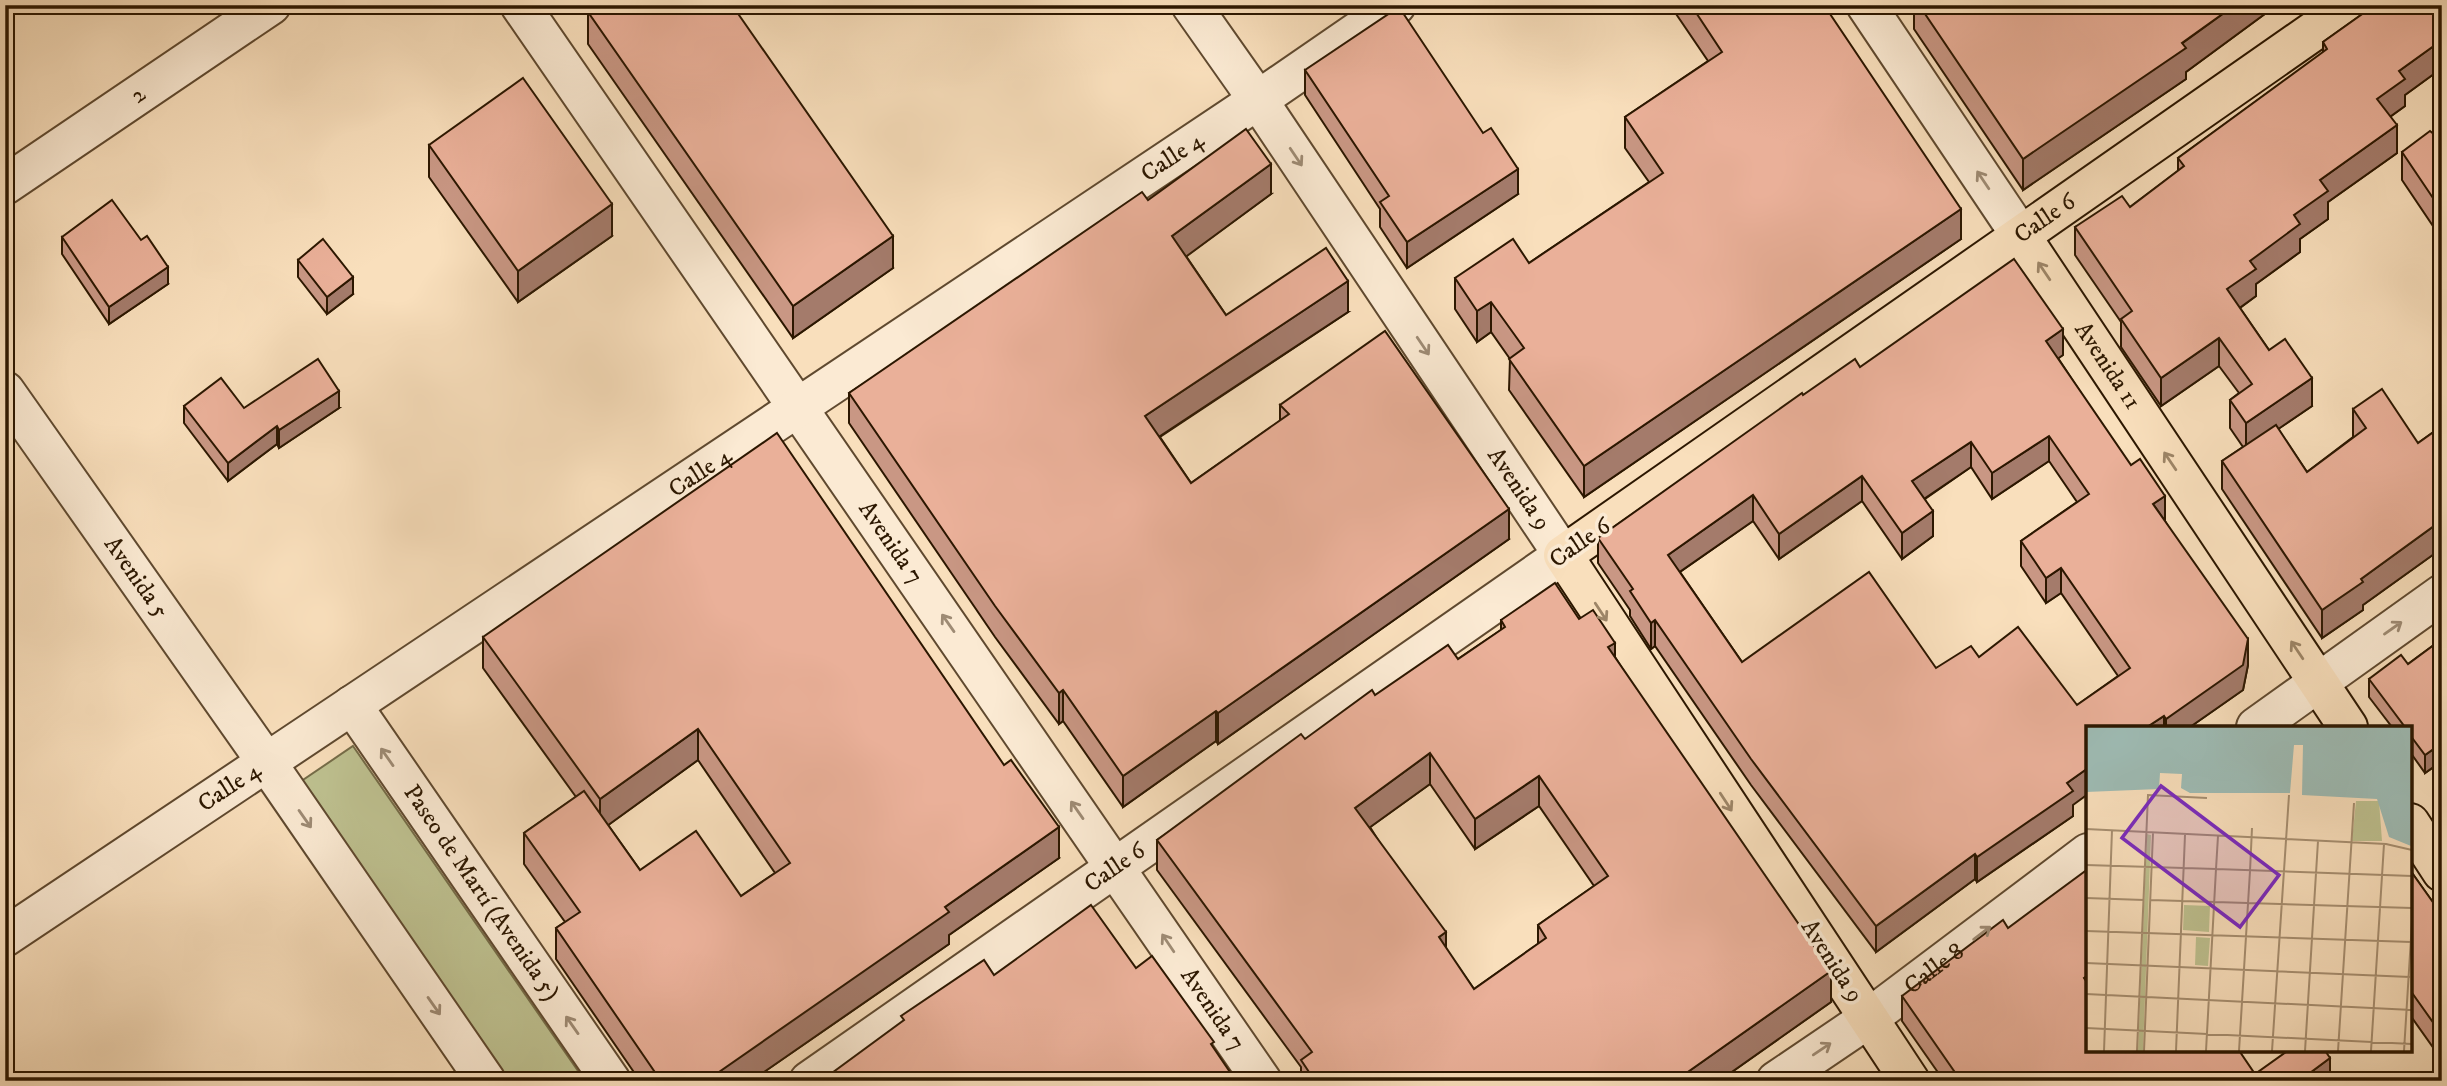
<svg xmlns="http://www.w3.org/2000/svg" width="2447" height="1086" font-family="'IM FELL DW Pica',serif">
  <rect width="100%" height="100%" fill="#f9dfbc"/>
  <filter id="stains"><feTurbulence type="fractalNoise" baseFrequency=".00286" numOctaves="4"/><feColorMatrix values="0 0 0 0 .2 0 0 0 0 .09 0 0 0 0 .02 0 0 0 .5 -.17"/></filter>
  <radialGradient id="worn" r=".72"><stop offset=".6" stop-color="#630" stop-opacity="0"/><stop offset="1" stop-color="#630" stop-opacity=".3"/></radialGradient>
  <polygon fill="#bec190" stroke="#756c48" stroke-width="2" points="353,746 585,1081 503,1081 297,784"/>
  <g fill="none" stroke-linecap="round" stroke-linejoin="round">
    <g stroke="#5f492f" stroke-width="42">
      <g id="minor">
        <path id="s1" d="M520 5 1262 1081"/>
        <polyline points="1866,5 2021,236"/>
        <path id="s2" d="M5 185 271 5"/>
        <path id="s3" d="M5 391 267 763 486 1081"/>
        <path id="s4" d="M352 705 611 1081"/>
        <polyline points="2256,727 2442,594"/>
        <path id="s5" d="M5 937 1258 100 1396 5"/>
        <path id="s6" d="M809 1081 1563 555 1258 100 1191 5"/>
        <path id="s7" d="M1776 1081 1869 1018 2088 853"/>
      </g>
    </g>
    <g stroke="#2c1700" stroke-width="42">
      <g id="major">
        <path id="s8" d="M2021 236 2348 727"/>
        <polyline points="2410,823 2442,872"/>
        <path id="s9" d="M1910 1081 1563 555 2351 5"/>
      </g>
    </g>
    <use href="#minor" stroke="#fbead3" stroke-width="38"/>
    <use href="#major" stroke="#f9dfbc" stroke-width="38"/>
  </g>
  <g fill="#c99784" stroke="#2c1700" stroke-width="2" fill-rule="evenodd">
    <polygon points="1670,5 1824,5 1961,239 1584,497 1509,390 1510,359 1491,332 1477,342 1455,309 1455,278 1529,263 1649,182 1625,148 1625,117 1708,61"/>
    <polygon points="1909,5 2277,5 2186,72 2186,79 2023,190 1914,29 1914,12"/>
    <polygon points="2442,5 2442,68 2405,95 2405,106 2390,117 2397,153 2328,202 2328,219 2300,239 2300,252 2256,284 2256,296 2240,308 2269,350 2312,406 2278,429 2307,472 2353,437 2353,409 2418,443 2442,426 2442,561 2440,563 2434,554 2363,605 2363,610 2322,638 2222,489 2222,461 2243,447 2230,428 2230,400 2239,393 2219,366 2161,406 2121,347 2121,322 2075,255 2075,227 2130,207 2178,171 2178,158 2323,53 2323,42 2361,15 2361,7"/>
    <polygon points="588,12 893,268 793,338 588,44"/>
    <polygon points="1305,70 1518,194 1407,268 1380,227 1380,209 1305,95"/>
    <polygon points="2442,138 2442,228 2437,232 2402,180 2402,152"/>
    <polygon points="429,145 612,236 518,302 429,177"/>
    <polygon points="1271,194 1186,256 1226,315 1348,312 1160,437 1191,483 1280,421 1280,405 1509,539 1218,744 1216,741 1123,807 1063,721 1059,724 995,637 849,423 849,393 1148,200"/>
    <polygon points="62,237 168,284 109,324 62,254"/>
    <polygon points="298,260 353,294 327,314 298,277"/>
    <path d="M2063 355 2058 358 2165 521 2248 665 2243 690 2190 727H2088L2073 805V816L1977 882 1975 879 1876 952 1751 785 1655 646 1651 649 1630 616V610L1598 563V538L1803 395 1860 367ZM2049 461 2077 502 2021 541V566L2046 603 2061 593 2118 676 2077 705 1979 657 1936 668 1742 662 1680 572 1753 521 1779 559 1862 501 1902 559 1933 536 1925 499 1971 467 1992 499Z"/>
    <polygon points="184,406 244,408 339,408 279,448 277,444 228,481 184,423"/>
    <path d="M1579 619 1615 657 1831 1002 1719 1081H1301V1067L1157 870V840L1305 739 1458 659 1501 630V620ZM1430 784 1475 849 1539 806 1594 886 1538 925V944L1474 989 1446 949 1370 827Z"/>
    <path d="M483 637 1059 858 949 935V944L751 1081H640L556 959V928L565 922 524 864V833L576 797 483 668ZM698 760 775 873 741 896 640 870 608 825Z"/>
    <polygon points="2442,639 2442,761 2425,773 2410,752 2410,727 2392,727 2369,697 2369,679 2408,664"/>
    <polygon points="2410,870 2442,915 2442,1060 2410,1015"/>
    <polygon points="1902,996 2088,1049 2255,1074 2330,1081 1944,1081 1902,1021"/>
  </g>
  <g fill="#a47b6b" stroke="#2c1700" stroke-width="2">
    <polygon points="2235,5 2277,5 2186,72 2186,79 2023,190 2023,159"/>
    <polygon points="2442,40 2442,68 2405,95 2405,106 2377,126 2377,99 2399,71"/>
    <polygon points="2397,125 2397,153 2328,202 2328,219 2300,239 2300,252 2256,284 2256,296 2227,317 2227,289 2250,261 2294,215 2320,180"/>
    <polygon points="1271,164 1271,194 1172,267 1172,236"/>
    <polygon points="1518,169 1518,194 1407,268 1407,242"/>
    <polygon points="2442,201 2442,228 2437,232 2437,204"/>
    <polygon points="612,204 612,236 518,302 518,271"/>
    <polygon points="1961,209 1961,239 1584,497 1584,466"/>
    <polygon points="893,236 893,268 793,338 793,306"/>
    <polygon points="168,267 168,284 109,324 109,307"/>
    <polygon points="353,277 353,294 327,314 327,297"/>
    <polygon points="1348,281 1348,312 1145,446 1145,416"/>
    <polygon points="1491,302 1491,332 1477,342 1477,311"/>
    <polygon points="2063,329 2063,355 2046,367 2046,341"/>
    <polygon points="2219,338 2219,366 2161,406 2161,378"/>
    <polygon points="2312,378 2312,406 2246,451 2246,423"/>
    <polygon points="339,391 339,408 279,448 279,430"/>
    <polygon points="277,426 277,444 228,481 228,463"/>
    <polygon points="2049,436 2049,461 1992,499 1992,473"/>
    <polygon points="1971,442 1971,467 1912,507 1912,481"/>
    <polygon points="1862,476 1862,501 1779,559 1779,534"/>
    <polygon points="1753,495 1753,521 1668,580 1668,555"/>
    <polygon points="2165,496 2165,521 2153,504"/>
    <polygon points="1509,509 1509,539 1218,744 1218,713"/>
    <polygon points="1933,511 1933,536 1902,559 1902,533"/>
    <polygon points="2434,526 2434,554 2363,605 2363,610 2322,638 2322,610 2361,579"/>
    <polygon points="2442,533 2442,561 2440,563 2440,535"/>
    <polygon points="2061,568 2061,593 2046,603 2046,578"/>
    <polygon points="1655,620 1655,646 1651,649 1651,623"/>
    <polygon points="2248,639 2248,665 2243,690 2190,727 2166,727 2166,719"/>
    <polygon points="1615,643 1615,673 1608,647"/>
    <polygon points="1063,690 1063,721 1059,724 1059,693"/>
    <polygon points="1216,711 1216,741 1123,807 1123,776"/>
    <polygon points="2164,716 2164,727 2147,727"/>
    <polygon points="698,729 698,760 600,831 600,799"/>
    <polygon points="2442,743 2442,761 2425,773 2425,755"/>
    <polygon points="1430,753 1430,784 1355,838 1355,808"/>
    <polygon points="2088,768 2088,794 2073,805 2073,816 1977,882 1977,857 2067,783"/>
    <polygon points="1539,776 1539,806 1475,849 1475,819"/>
    <polygon points="1059,827 1059,858 949,935 949,944 751,1081 706,1081 945,907"/>
    <polygon points="1975,854 1975,879 1876,952 1876,926"/>
    <polygon points="1446,932 1446,962 1439,937"/>
    <polygon points="1831,971 1831,1002 1719,1081 1675,1081"/>
    <polygon points="2330,1058 2330,1081 2299,1081"/>
  </g>
  <g fill="#eab099" stroke="#2c1700" stroke-width="2" fill-rule="evenodd">
    <polygon points="599,5 732,5 893,236 793,306 588,12"/>
    <polygon points="1691,5 1824,5 1961,209 1584,466 1509,359 1524,348 1491,302 1477,311 1455,278 1513,239 1529,263 1663,173 1625,117 1722,52"/>
    <polygon points="1919,5 2235,5 2182,43 2186,48 2023,159"/>
    <polygon points="2363,5 2442,5 2442,40 2399,71 2405,79 2377,99 2397,125 2320,180 2328,191 2294,215 2300,224 2250,261 2256,269 2227,289 2269,350 2285,339 2312,378 2246,423 2230,400 2252,384 2219,338 2161,378 2121,319 2132,311 2075,227 2122,196 2130,207 2184,166 2178,158 2327,49 2323,42 2365,12 2361,7"/>
    <polygon points="1399,7 1483,133 1491,128 1518,169 1407,242 1380,202 1389,196 1305,70"/>
    <polygon points="523,78 612,204 518,271 429,145"/>
    <polygon points="1246,129 1271,164 1172,236 1226,315 1326,248 1348,281 1145,416 1191,483 1289,414 1280,405 1385,331 1509,509 1218,713 1216,711 1123,776 1063,690 1059,693 995,606 849,393 1142,192 1148,200"/>
    <polygon points="2430,131 2440,139 2442,138 2442,201 2437,204 2402,152"/>
    <polygon points="112,200 141,240 147,236 168,267 109,307 62,237"/>
    <polygon points="323,239 353,277 327,297 298,260"/>
    <path d="M2014 259 2063 329 2046 341 2131 465 2140 459 2165 496 2153 504 2248 639 2243 665 2166 719 2164 716 2147 727H2088V768L2067 783 2073 791 1977 857 1975 854 1876 926 1751 759 1655 620 1651 623 1630 591 1633 589 1598 538 1802 393 1803 395 1855 359 1860 367ZM2049 436 2089 494 2021 541 2046 578 2061 568 2130 668 2077 705 2018 627 1979 657 1971 646 1936 668 1869 572 1742 662 1668 555 1753 495 1779 534 1862 476 1902 533 1933 511 1912 481 1971 442 1992 473Z"/>
    <polygon points="318,359 339,391 279,430 277,426 228,463 184,406 221,378 244,408"/>
    <polygon points="2382,389 2418,443 2442,426 2442,533 2440,535 2434,526 2361,579 2363,582 2322,610 2222,461 2276,425 2307,472 2366,428 2353,409"/>
    <polygon points="777,433 1004,765 1011,760 1059,827 945,907 949,912 706,1081 661,1081 556,928 580,912 524,833 584,791 640,870 696,831 741,896 790,863 698,729 600,799 483,637"/>
    <path d="M1555 583 1579 619 1593 610 1615 643 1608 647 1831 971 1675 1081H1315L1301 1060 1312 1052 1157 840 1301 734 1305 739 1372 690 1375 695 1448 645 1458 659 1505 627 1501 620ZM1430 753 1475 819 1539 776 1608 876 1538 925 1546 938 1474 989 1439 937 1446 932 1355 808Z"/>
    <polygon points="2442,639 2442,707 2441,708 2442,709 2442,743 2425,755 2410,735 2410,727 2405,727 2369,679 2401,655 2408,664"/>
    <polygon points="2088,869 2088,975 2084,978 2088,984 2088,1049 2238,1049 2255,1074 2290,1049 2324,1049 2330,1058 2299,1081 1961,1081 1902,996 2003,920 2008,928"/>
    <polygon points="2410,870 2442,915 2442,1035 2410,990"/>
    <polygon points="1091,905 1136,968 1152,956 1214,1042 1211,1044 1236,1081 821,1081 904,1020 901,1016 984,960 994,975"/>
    <polygon points="2442,1070 2442,1081 2426,1081"/>
  </g>
  <defs><path id="oneway-shaft" d="M-6 0H5M1.5-3L5.5 0L1.5 3" fill="none" stroke-width="1.6" stroke-linecap="round" stroke-linejoin="round" transform="scale(1.75)"/></defs>
  <g stroke="#9e8b74">
    <use href="#oneway-shaft" transform="translate(1296 157) rotate(56)"/>
    <use href="#oneway-shaft" transform="translate(1983 180) rotate(-124)"/>
    <use href="#oneway-shaft" transform="translate(1423 346) rotate(56)"/>
    <use href="#oneway-shaft" transform="translate(948 623) rotate(-125)"/>
    <use href="#oneway-shaft" transform="translate(2393 628) rotate(-35)"/>
    <use href="#oneway-shaft" transform="translate(387 757) rotate(-125)"/>
    <use href="#oneway-shaft" transform="translate(1077 810) rotate(-125)"/>
    <use href="#oneway-shaft" transform="translate(305 819) rotate(55)"/>
    <use href="#oneway-shaft" transform="translate(1982 933) rotate(-37)"/>
    <use href="#oneway-shaft" transform="translate(1168 943) rotate(-124)"/>
    <use href="#oneway-shaft" transform="translate(434 1006) rotate(55)"/>
    <use href="#oneway-shaft" transform="translate(572 1025) rotate(-125)"/>
    <use href="#oneway-shaft" transform="translate(1822 1049) rotate(-34)"/>
  </g>
  <g stroke="#9d8567">
    <use href="#oneway-shaft" transform="translate(2044 271) rotate(-124)"/>
    <use href="#oneway-shaft" transform="translate(2170 461) rotate(-124)"/>
    <use href="#oneway-shaft" transform="translate(1601 612) rotate(57)"/>
    <use href="#oneway-shaft" transform="translate(2297 650) rotate(-124)"/>
    <use href="#oneway-shaft" transform="translate(1726 802) rotate(57)"/>
  </g>
  <g text-anchor="middle" dominant-baseline="central" stroke-width="7" stroke-linejoin="round" paint-order="stroke">
    <g font-size="24" fill="#2c1700" stroke="#fbead3">
      <text stroke="none"><textPath href="#s2" startOffset="161">2</textPath></text>
      <text stroke="none"><textPath href="#s5" startOffset="1404">Calle 4</textPath></text>
      <text stroke="none"><textPath href="#s9" startOffset="1218">Calle 6</textPath></text>
      <text stroke="none"><textPath href="#s8" startOffset="156">Avenida 11</textPath></text>
      <text stroke="none"><textPath href="#s5" startOffset="836">Calle 4</textPath></text>
      <text transform="translate(1519 489) rotate(56)">Avenida 9</text>
      <text stroke="none"><textPath href="#s1" startOffset="653">Avenida 7</textPath></text>
      <text transform="translate(1580 543) rotate(-35)">Calle 6</text>
      <text stroke="none"><textPath href="#s3" startOffset="228">Avenida 5</textPath></text>
      <text stroke="none"><textPath href="#s5" startOffset="270">Calle 4</textPath></text>
      <text stroke="none"><textPath href="#s6" startOffset="373">Calle 6</textPath></text>
      <text stroke="none"><textPath href="#s4" startOffset="228">Paseo de Martí (Avenida 5)</textPath></text>
      <text transform="translate(1832 961) rotate(57)">Avenida 9</text>
      <text stroke="none"><textPath href="#s7" startOffset="194">Calle 8</textPath></text>
      <text stroke="none"><textPath href="#s1" startOffset="1220">Avenida 7</textPath></text>
    </g>
  </g>
  <g transform="translate(2086 726)">
    <rect width="326" height="326" fill="#f9dfbc"/>
    <path d="M270 75H293L296 115H266ZM61 108 65 109 57 325H52ZM98 179 124 180 123 206 97 204ZM110 211 124 212 122 240 109 239Z" fill="#bec190"/>
    <path d="M0 1H325V120L303 111 291 73 216 69 217 19H208L204 67H104L95 62 96 48 74 47 73 63 0 66Z" fill="#9ebcb5"/>
    <path fill="none" stroke="#a78f71" stroke-width="2" d="M0 103 300 118 326 124M0 139 130 143 132 110M164 145 166 102M0 172 58 174M64 174 326 182M0 205 325 216M0 237 324 251M0 268 326 284M0 302 326 318M18 325 26 104M51 325 62 69 121 72M58 325 67 107M90 325 99 109M120 325 130 143 326 150M153 325 164 145M186 325 203 69M219 325 232 115M252 325 268 77M285 325 298 118M318 325 326 196"/>
    <path fill="#7b2cbf" fill-opacity="0.15" stroke="#7b2cbf" stroke-width="3.5" d="M75 60 193 149 154 201 36 112Z"/>
    <rect width="326" height="326" fill="none" stroke="#2c1700" stroke-width="3.5"/>
  </g>
  <rect width="2447" height="1086" fill="none" stroke="#f9dfbc" stroke-width="28"/>
  <rect x="7" y="7" width="2433" height="1072" fill="none" stroke="#2c1700" stroke-width="3.5"/>
  <rect x="14" y="14" width="2419" height="1058" fill="none" stroke="#2c1700" stroke-width="2"/>
  <rect width="100%" height="100%" filter="url(#stains)"/>
  <rect width="100%" height="100%" fill="url(#worn)"/>
</svg>
